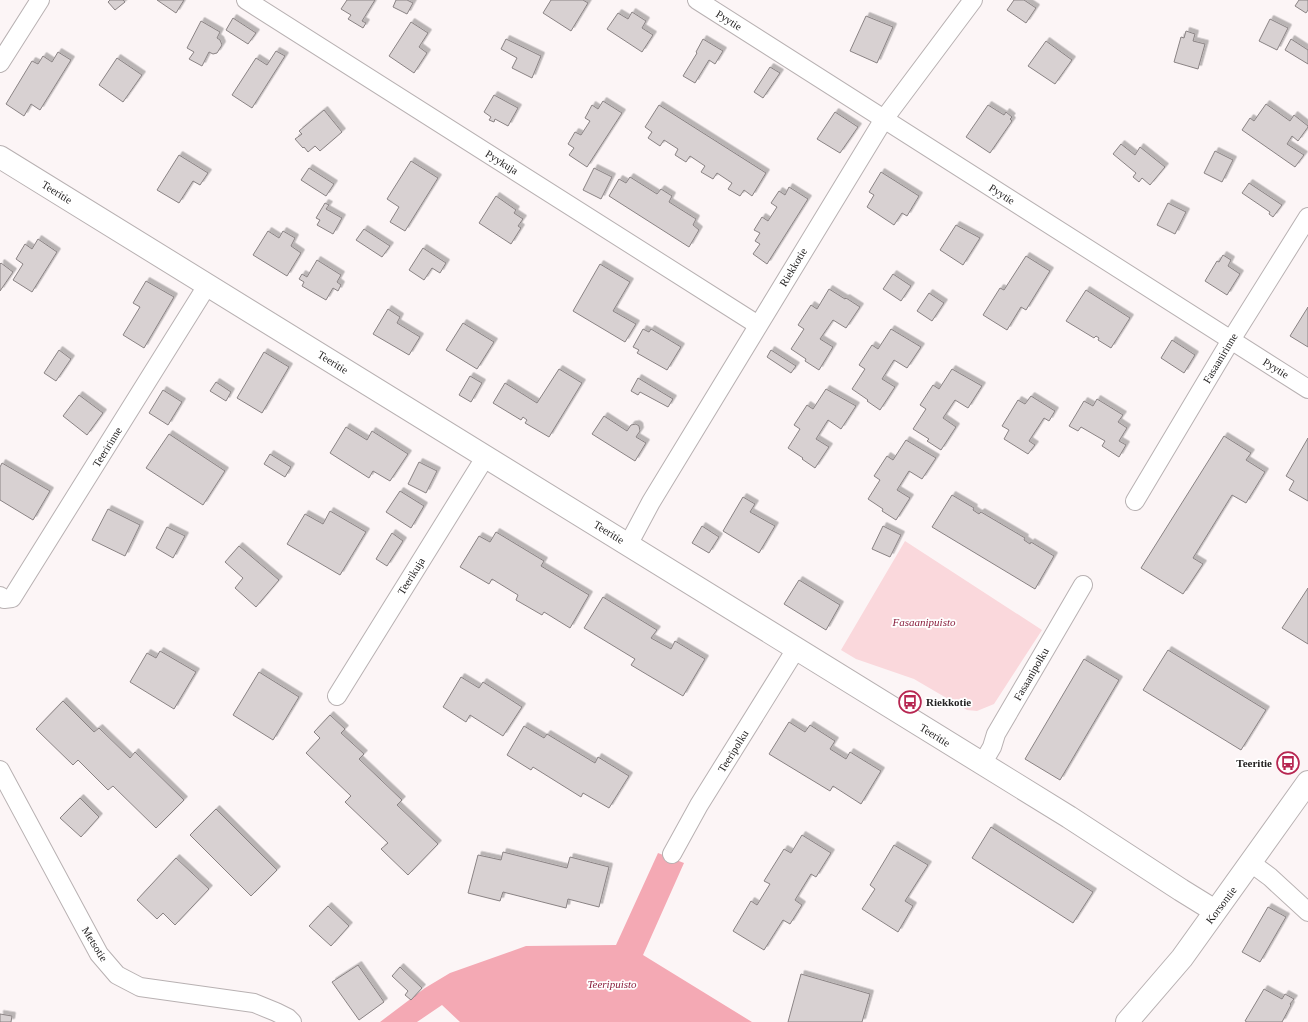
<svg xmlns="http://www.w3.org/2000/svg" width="1308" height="1022" font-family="Georgia,serif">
  <defs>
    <filter id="shadow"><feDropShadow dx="3.5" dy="-3.5" stdDeviation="0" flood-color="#0004"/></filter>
  </defs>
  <rect width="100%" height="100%" fill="#fcf5f6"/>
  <polygon fill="#fad8dc" points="905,541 1042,630 994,704 977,711 967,710 914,679 856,659 841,650"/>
  <polygon fill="#f4a9b4" points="658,853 684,863 643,955 752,1022 460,1022 442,1005 417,1022 380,1022 425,988 450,973 526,946 616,945"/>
  <g fill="#d8d1d2" stroke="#8a8384" filter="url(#shadow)">
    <polygon points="110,0 123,0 125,2 115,10 108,2"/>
    <polygon points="157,0 184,0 176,13"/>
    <polygon points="347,0 375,0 362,21 366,23 363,28 348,19 351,15 341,9"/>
    <polygon points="396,0 407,0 413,3 407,14 393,7"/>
    <polygon points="551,0 583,0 588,3 571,31 543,13"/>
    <polygon points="1014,0 1024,0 1036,8 1026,23 1007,10"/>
    <polygon points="1299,0 1308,0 1308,10 1306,13 1295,6"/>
    <polygon points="632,12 646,21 642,28 653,35 642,52 607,29 618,13 628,19"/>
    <polygon points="866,16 893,27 877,63 850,51"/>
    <polygon points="233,18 256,33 248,44 226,30"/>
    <polygon points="1270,19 1288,28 1277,50 1259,41"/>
    <polygon points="201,21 220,32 217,38 220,40 222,45 217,53 213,54 209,52 202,66 189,59 194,52 187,48"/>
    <polygon points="411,22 428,33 419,47 427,53 414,73 389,56"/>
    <polygon points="1186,31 1195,34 1193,41 1205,44 1198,69 1174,62 1181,37 1184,38"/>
    <polygon points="506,39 541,56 532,78 512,68 517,58 501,49"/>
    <polygon points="703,39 723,51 715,64 709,60 695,83 683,76 697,53 696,52"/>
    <polygon points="1291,39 1308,50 1308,64 1285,50"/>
    <polygon points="1046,41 1072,60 1055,84 1028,66"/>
    <polygon points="276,51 285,56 252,108 232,95 256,58 267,65"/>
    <polygon points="58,52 71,60 40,110 31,104 24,116 6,104 32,61 38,64 43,56 52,62"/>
    <polygon points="117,58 142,75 123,102 99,85"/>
    <polygon points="770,67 780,73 763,98 754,92"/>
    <polygon points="494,95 518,108 508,126 495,119 494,122 489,120 491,117 484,112"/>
    <polygon points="603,101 622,113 587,167 569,155 574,148 568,144 575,132 581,135 590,121 585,118 592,105 598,109"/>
    <polygon points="1266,104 1290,121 1294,115 1308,126 1308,127 1298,141 1292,136 1287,144 1304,155 1295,167 1242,130 1250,118 1254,121"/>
    <polygon points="659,105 766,173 752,196 744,190 740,196 728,189 732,183 717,173 713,179 701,172 705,166 690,156 686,162 675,155 678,149 664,140 660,146 648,138 652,132 645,127"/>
    <polygon points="988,105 1004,115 1006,112 1012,117 1010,119 1012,121 990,153 966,137"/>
    <polygon points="324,110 342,132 320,151 315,146 308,152 304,147 303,148 295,139 302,134 299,131"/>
    <polygon points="835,112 858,127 840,153 817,139"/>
    <polygon points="1121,144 1135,155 1140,147 1165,167 1150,185 1142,178 1139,182 1133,177 1136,173 1113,154"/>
    <polygon points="1215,151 1233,160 1222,182 1204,173"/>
    <polygon points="179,155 208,173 200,185 193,181 179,203 157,190"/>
    <polygon points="411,161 438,178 405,231 390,222 399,207 387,199"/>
    <polygon points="309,168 334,184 326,196 301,180"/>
    <polygon points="594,168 612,177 601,199 583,190"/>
    <polygon points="881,172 919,196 907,216 902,213 894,225 867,207 874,195 869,192"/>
    <polygon points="630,177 657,194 661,189 672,196 669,202 696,219 693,225 699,230 689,247 609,196 619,179 626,183"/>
    <polygon points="1249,183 1282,205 1273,217 1269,214 1270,212 1242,193"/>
    <polygon points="789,187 808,199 767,264 753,254 760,244 755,241 760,233 754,230 762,217 768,221 777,207 771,203 779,191 785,195"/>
    <polygon points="496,196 516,210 514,213 523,219 518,226 521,228 511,244 479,223"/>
    <polygon points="325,203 329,205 326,209 342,218 333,234 317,225 320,220 316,218"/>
    <polygon points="1168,203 1186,212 1175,234 1157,225"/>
    <polygon points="956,225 980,238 963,265 940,250"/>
    <polygon points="364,229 390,246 382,257 356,240"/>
    <polygon points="268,231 279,238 283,231 295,238 291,246 301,253 287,276 253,255"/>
    <polygon points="38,239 57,252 32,292 13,280 23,264 16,259 25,244 32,249"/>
    <polygon points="423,248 446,263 440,273 432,268 424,280 409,270"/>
    <polygon points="1223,255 1231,260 1228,266 1240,274 1227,295 1205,281 1217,261 1219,262"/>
    <polygon points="1026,256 1050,271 1026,310 1021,307 1007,330 983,315 1000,288 1004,290"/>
    <polygon points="317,260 341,275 337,282 341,285 338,291 333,288 326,300 302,286 304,282 299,279 302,274 307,277"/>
    <polygon points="1,263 13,272 0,291 0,264"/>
    <polygon points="600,264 630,282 613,311 636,324 625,342 573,311"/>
    <polygon points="893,274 911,286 901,301 883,289"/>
    <polygon points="146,281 174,297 144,348 123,335 140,307 133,303"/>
    <polygon points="829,289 845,299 846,298 860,307 846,328 833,320 820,339 833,347 819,370 805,361 806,359 791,349 804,329 798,325 811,305 817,309"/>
    <polygon points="1086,290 1130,318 1111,348 1098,340 1099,338 1096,336 1094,338 1066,321"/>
    <polygon points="929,293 944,303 932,321 917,311"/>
    <polygon points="1308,307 1308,347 1290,336"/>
    <polygon points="388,309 400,317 397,323 420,337 409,355 373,334"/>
    <polygon points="463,323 494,342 477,369 446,350"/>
    <polygon points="643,329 649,332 651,329 681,347 667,370 637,353 639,350 633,347"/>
    <polygon points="891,329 921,347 907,368 894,360 882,379 895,387 880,410 867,401 868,400 852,389 865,369 859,365 872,345 878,349"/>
    <polygon points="1172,340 1195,355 1184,373 1161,358"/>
    <polygon points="59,350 71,359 56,381 44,373"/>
    <polygon points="771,350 796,366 791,373 767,357"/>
    <polygon points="264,352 289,367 262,413 237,398"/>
    <polygon points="559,369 582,383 549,437 525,423 527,420 523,417 521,420 493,403 505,383 537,403"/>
    <polygon points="952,369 982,386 968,408 955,400 943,418 956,427 941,450 927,441 929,439 913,429 926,409 920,405 933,385 939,389"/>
    <polygon points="470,376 482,383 471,402 459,395"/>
    <polygon points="638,378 673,399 668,407 640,392 638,395 631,391"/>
    <polygon points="216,382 231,392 226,401 210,391"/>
    <polygon points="826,389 856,406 841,429 828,420 816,439 829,447 815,468 802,459 803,458 788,448 800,429 794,425 807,405 813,409"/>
    <polygon points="163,390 182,402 168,425 149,413"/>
    <polygon points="79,395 103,413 87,435 63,416"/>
    <polygon points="1031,396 1055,411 1049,421 1044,418 1029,441 1035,445 1028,454 1004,439 1009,430 1002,426 1018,400 1025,404"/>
    <polygon points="1097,399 1123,415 1118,422 1127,428 1119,441 1126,445 1119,457 1102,446 1105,441 1081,427 1078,431 1069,426 1084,401 1093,406"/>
    <polygon points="604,416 627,431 631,425 636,424 639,426 640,431 636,437 646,443 635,461 592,434"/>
    <polygon points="346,427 367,440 372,431 408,454 390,481 373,471 369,478 330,453"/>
    <polygon points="169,434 225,471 203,505 146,468"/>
    <polygon points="1224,436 1251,453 1246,460 1265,472 1246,503 1232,495 1193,558 1203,564 1183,594 1141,568"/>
    <polygon points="1308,438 1308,501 1289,490 1294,481 1286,476"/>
    <polygon points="906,440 936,458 922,479 909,471 897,490 910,498 896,520 882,511 883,509 868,499 880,480 874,476 887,456 893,460"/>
    <polygon points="270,454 291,467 285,477 264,464"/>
    <polygon points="419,462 437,471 426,493 408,484"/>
    <polygon points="2,463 50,491 33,520 0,500 0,467"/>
    <polygon points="400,491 424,506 411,528 386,512"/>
    <polygon points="952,495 974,508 973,510 979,514 981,512 1025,538 1024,540 1030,544 1031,542 1054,556 1035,589 932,527"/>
    <polygon points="743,497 755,504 750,512 775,526 759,553 723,531"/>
    <polygon points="108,509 140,525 125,556 92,540"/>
    <polygon points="330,511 366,532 340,575 287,544 305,514 323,524"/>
    <polygon points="702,526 719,537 709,553 692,543"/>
    <polygon points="883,526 901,535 890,557 872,549"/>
    <polygon points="167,527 185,536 173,558 156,548"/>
    <polygon points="496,532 544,561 541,566 589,595 570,628 544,612 542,615 516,600 518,595 492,579 489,584 460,567 479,536 490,542"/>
    <polygon points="392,533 403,541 387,566 376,559"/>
    <polygon points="239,546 279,580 256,607 235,588 243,578 225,562"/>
    <polygon points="799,580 840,605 826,630 784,604"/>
    <polygon points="1308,588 1308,644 1282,628"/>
    <polygon points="603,597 657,630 651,638 671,649 675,641 705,659 683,696 631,665 635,659 584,628"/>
    <polygon points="1168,650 1266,710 1241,750 1143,690"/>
    <polygon points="160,651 196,672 174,709 130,682 147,653 156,658"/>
    <polygon points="1084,659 1119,680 1060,780 1025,759"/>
    <polygon points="259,672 299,697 273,740 233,715"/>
    <polygon points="461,677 479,688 483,682 522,707 503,736 470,715 466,722 443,707"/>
    <polygon points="63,701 94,732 99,728 130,758 135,752 184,800 156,828 113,786 108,790 78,760 73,765 36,729"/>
    <polygon points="330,715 345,729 341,733 364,754 359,759 402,800 397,805 438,844 408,875 381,849 388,843 345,802 351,796 306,753 320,738 314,732"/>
    <polygon points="789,722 805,732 810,725 835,741 830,749 846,759 850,752 881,771 861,804 833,786 830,791 769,754"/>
    <polygon points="524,726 544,738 547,734 595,763 598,757 629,776 609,808 583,793 581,797 533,767 531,770 507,755"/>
    <polygon points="80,798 99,817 81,837 60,818"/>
    <polygon points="216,809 277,870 251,896 190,835"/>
    <polygon points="991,827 1093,892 1073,923 972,858"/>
    <polygon points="802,835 831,853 816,877 811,874 795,900 802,905 790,924 783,920 764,950 733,931 751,901 757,905 770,884 764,881 784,849 791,853"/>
    <polygon points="894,845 928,865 905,901 913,906 898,932 862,909 875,889 870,885"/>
    <polygon points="503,852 567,868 570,857 609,867 599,907 568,899 566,908 503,892 500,901 468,893 478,855 501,860"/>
    <polygon points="176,858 209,889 175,925 163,913 157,919 137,900"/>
    <polygon points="328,906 349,926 331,946 309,926"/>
    <polygon points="1268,907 1286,917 1260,962 1242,952"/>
    <polygon points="358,965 384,1002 359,1020 332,982"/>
    <polygon points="400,967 422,988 411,1000 405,995 408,991 392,976"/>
    <polygon points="801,974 870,994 862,1022 788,1022"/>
    <polygon points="1264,989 1282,999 1285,994 1294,999 1290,1004 1291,1005 1282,1022 1247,1022 1245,1021"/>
    <polygon points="0,1014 12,1016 11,1022 0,1022"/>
  </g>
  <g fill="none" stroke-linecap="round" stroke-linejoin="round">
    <g stroke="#b8b1b2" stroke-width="20">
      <g id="minor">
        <polyline points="246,0 758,325"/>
        <polyline points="697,0 1308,389"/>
        <polyline points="0,63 40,0"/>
        <polyline points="1135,501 1231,340 1308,217"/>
        <polyline points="628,545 651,502 884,119 973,0"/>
        <polyline points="0,596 4,599 12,598 208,284"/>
        <polyline points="337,696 486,456"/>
        <polyline points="982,764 992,747 996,734 1083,585"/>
        <polyline points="0,770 99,954 117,975 140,987 254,1003 276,1012 288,1018 292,1022"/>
        <polyline points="672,854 699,805 796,649"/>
        <polyline points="1251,863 1270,877 1308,912"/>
      </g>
    </g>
    <g stroke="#b8b1b2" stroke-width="24">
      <polyline id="tertiary" points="0,157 1069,817 1181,890 1215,911"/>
    </g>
    <g stroke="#b8b1b2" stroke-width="24">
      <polyline id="secondary" points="1127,1022 1182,958 1308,782"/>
    </g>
    <use href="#minor" stroke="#fff" stroke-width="18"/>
    <use href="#tertiary" stroke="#fff" stroke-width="22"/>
    <use href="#secondary" stroke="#fff" stroke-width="22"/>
  </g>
  <defs>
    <g id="bus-ring" transform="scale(1.15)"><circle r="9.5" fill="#fff" stroke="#b72651" stroke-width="1.5"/><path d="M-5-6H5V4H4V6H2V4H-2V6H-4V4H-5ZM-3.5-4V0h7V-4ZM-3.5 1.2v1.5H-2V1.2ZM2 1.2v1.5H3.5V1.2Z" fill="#b72651"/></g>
  </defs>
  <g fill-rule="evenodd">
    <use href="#bus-ring" x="910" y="702"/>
    <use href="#bus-ring" x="1288" y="763"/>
  </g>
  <g text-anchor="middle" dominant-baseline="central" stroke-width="3.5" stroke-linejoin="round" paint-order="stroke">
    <g font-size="11" fill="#252323" stroke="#fff">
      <text transform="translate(729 20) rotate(32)">Pyytie</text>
      <text transform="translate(502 162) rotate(32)">Pyykuja</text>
      <text transform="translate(57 192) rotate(32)">Teeritie</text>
      <text transform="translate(1002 194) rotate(33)">Pyytie</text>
      <text transform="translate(793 267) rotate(-59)">Riekkotie</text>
      <text transform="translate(1220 358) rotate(-59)">Fasaanirinne</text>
      <text transform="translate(333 362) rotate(32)">Teeritie</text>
      <text transform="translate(1276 368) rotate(32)">Pyytie</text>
      <text transform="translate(107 447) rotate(-58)">Teeririnne</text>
      <text transform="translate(609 532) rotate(32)">Teeritie</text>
      <text transform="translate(411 576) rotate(-58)">Teerikuja</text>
      <text transform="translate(1031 674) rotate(-60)">Fasaanipolku</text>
      <text transform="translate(935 735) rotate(32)">Teeritie</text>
      <text transform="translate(733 751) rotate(-58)">Teeripolku</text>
      <text transform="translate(1221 905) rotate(-53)">Korsontie</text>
      <text transform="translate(95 944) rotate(58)">Metsotie</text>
    </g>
    <g font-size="11" font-style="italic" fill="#8a1f3d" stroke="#fff">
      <text x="924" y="622">Fasaanipuisto</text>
      <text x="612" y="984">Teeripuisto</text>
    </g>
    <g font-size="11" font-weight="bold" fill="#252323" stroke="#fff" text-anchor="start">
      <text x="926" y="702">Riekkotie</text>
      <text x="1272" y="763" text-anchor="end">Teeritie</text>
    </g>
  </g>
</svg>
